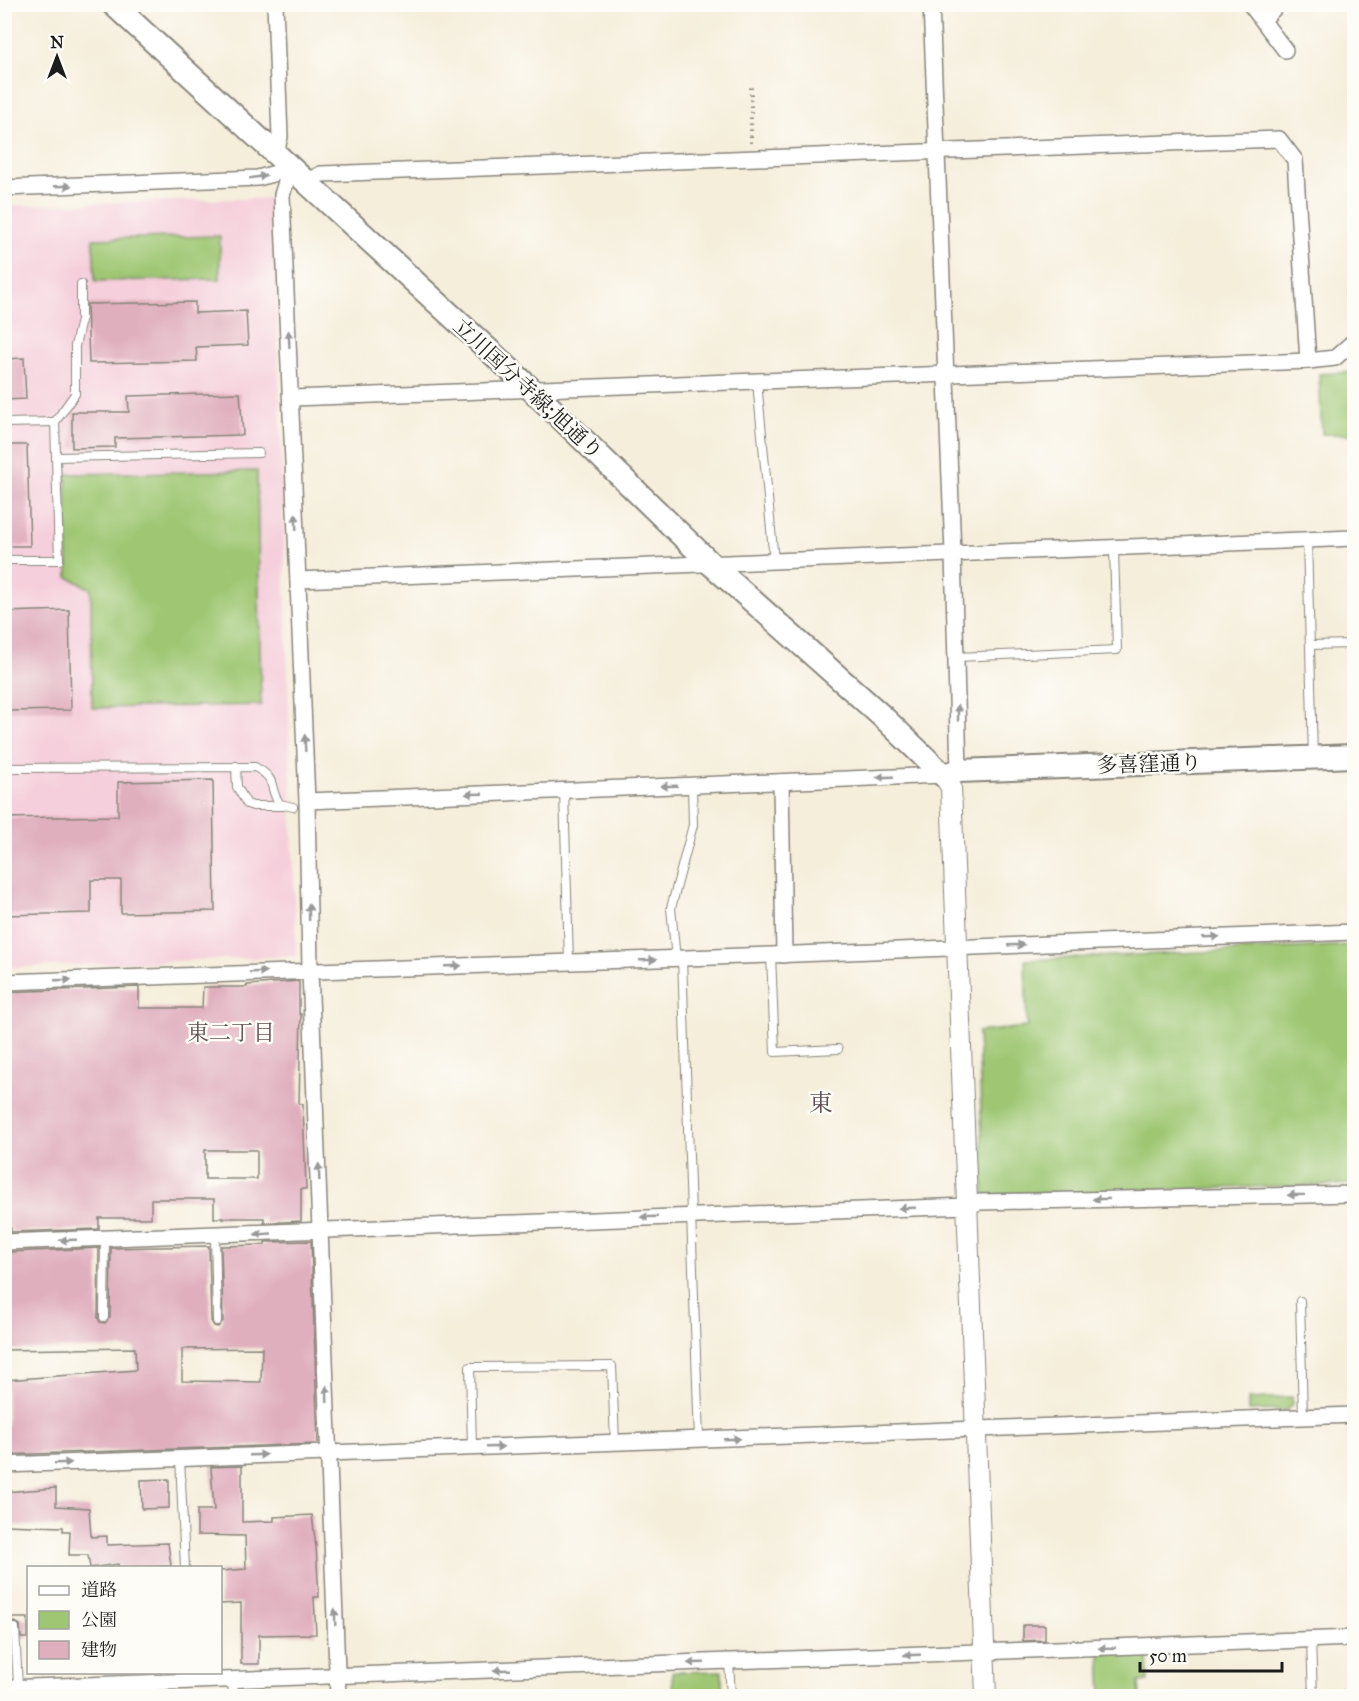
<svg xmlns="http://www.w3.org/2000/svg" width="1359" height="1701" font-family="'IM FELL Great Primer','Noto Serif JP',serif">
  <rect width="100%" height="100%" fill="#fdfcf7"/>
  <filter id="ink" filterUnits="userSpaceOnUse"><feTurbulence type="fractalNoise" baseFrequency=".0167" numOctaves="2"/><feDisplacementMap in="SourceGraphic" scale="12" xChannelSelector="R" yChannelSelector="G"/><feConvolveMatrix kernelMatrix="1 2 1 2 8 2 1 2 1" color-interpolation-filters="sRGB"/></filter>
  <filter id="wash" filterUnits="userSpaceOnUse"><feTurbulence type="fractalNoise" baseFrequency=".008" numOctaves="4" result="noise"/><feDisplacementMap in="SourceGraphic" scale="24" xChannelSelector="R" yChannelSelector="G"/><feGaussianBlur stdDeviation="1.35" result="paint"/><feColorMatrix in="noise" values="0 0 0 0 0 0 0 0 0 0 0 0 0 0 0 0 0 1.4 0 .05"/><feComposite in="paint" operator="in"/></filter>
  <g filter="url(#wash)">
    <rect width="100%" height="100%" fill="#f5eedb"/>
    <polygon fill="#f5cfdb" points="274,198 296,956 5,968 4,206"/>
    <g fill="#9fc773" stroke="#5e7248" stroke-width="1.5">
      <polygon points="220,236 220,279 95,281 93,239"/>
      <polygon points="1354,372 1354,434 1322,434 1319,374"/>
      <polygon points="257,471 261,705 92,708 91,589 68,577 66,474"/>
      <polygon points="1354,945 1354,1184 984,1195 978,1032 1027,1027 1025,960"/>
      <polygon points="1292,1397 1292,1404 1287,1410 1248,1411 1248,1399"/>
      <polygon points="1147,1651 1148,1681 1139,1682 1140,1696 1102,1696 1100,1653"/>
      <polygon points="722,1671 722,1696 673,1696 672,1672"/>
    </g>
    <g id="blocks">
      <g fill="#e0afbe" fill-rule="evenodd">
        <polygon points="195,302 195,313 246,311 248,345 196,347 197,361 89,363 87,304"/>
        <polygon points="24,358 26,399 4,400 4,359"/>
        <polygon points="240,393 243,435 115,438 115,447 72,448 72,412 129,412 128,396"/>
        <polygon points="4,445 27,445 30,546 4,546"/>
        <polygon points="69,610 71,710 4,711 4,612"/>
        <polygon points="213,780 215,911 121,913 121,880 91,880 91,913 4,915 4,818 118,816 118,782"/>
        <path d="M299 981V1014H301L299 1104H303L306 1189H301V1221L264 1223V1218H214V1199H151V1218H99V1229L11 1232V1228H4V992L139 987V1008H202L203 987H247V985ZM205 1150H257V1179H205Z"/>
        <path d="M311 1241 318 1444 4 1455V1425H7L6 1380 136 1370 135 1348 4 1350 5 1291H8L10 1252 99 1248 98 1317 100 1322 105 1323 110 1317 111 1248 209 1246 211 1321 214 1326 218 1327 223 1321 221 1246 265 1245V1242ZM262 1348 261 1382 182 1381V1349Z"/>
        <polygon points="242,1466 242,1522 274,1521 274,1517 312,1515 316,1547 319,1597 314,1597 316,1634 259,1635 259,1664 241,1664 241,1603 220,1604 220,1571 246,1569 245,1536 197,1535 197,1510 214,1510 211,1467"/>
        <polygon points="169,1479 169,1508 142,1509 141,1480"/>
        <polygon points="56,1488 56,1506 89,1508 91,1537 107,1536 107,1545 168,1543 171,1566 119,1568 118,1564 90,1568 88,1555 69,1555 70,1531 63,1531 63,1527 4,1525 4,1492"/>
        <polygon points="4,1618 28,1618 28,1638 21,1638 20,1625 15,1622 9,1626 9,1637 4,1637"/>
        <polygon points="1023,1625 1045,1625 1045,1640 1023,1641"/>
      </g>
    </g>
  </g>
  <g filter="url(#ink)">
    <use href="#blocks" fill-opacity="0" stroke="#88857c" stroke-width="1.5"/>
    <g fill="none" stroke-linecap="round" stroke-linejoin="round">
      <g stroke="#88857c" stroke-width="10">
        <g id="service">
          <polyline points="757,382 774,561"/>
          <polyline points="4,423 55,422"/>
          <polyline points="57,457 259,453"/>
          <polyline points="1307,540 1313,757"/>
          <polyline points="4,560 59,560 55,422 75,394 75,346 81,320 81,284"/>
          <polyline points="1310,645 1354,644"/>
          <polyline points="957,657 1117,650 1114,548"/>
          <polyline points="236,766 237,787 247,804 253,806 283,806"/>
          <path d="M4 768 255 767C280 781 267 788 280 804L293 807"/>
          <polyline points="564,791 569,962"/>
          <polyline points="771,955 775,1052 838,1049"/>
          <polyline points="682,958 699,1439"/>
          <polyline points="676,959 671,908 693,825 692,785"/>
          <polyline points="215,1236 217,1321"/>
          <polyline points="1300,1301 1303,1417"/>
          <polyline points="104,1317 105,1238"/>
          <polyline points="472,1448 470,1367 612,1366 615,1443"/>
          <polyline points="180,1458 185,1568"/>
          <polyline points="15,1628 18,1687"/>
          <polyline points="1311,1640 1313,1696"/>
          <polyline points="729,1662 731,1696"/>
          <polyline points="232,1680 233,1696"/>
        </g>
      </g>
      <g stroke="#88857c" stroke-width="18">
        <g id="minor">
          <polyline points="275,4 280,137 275,156"/>
          <polyline points="931,4 953,553 959,771"/>
          <polyline points="1250,4 1285,50"/>
          <polyline points="1263,20 1278,4"/>
          <polyline points="290,169 282,195 307,801 310,970 338,1696"/>
          <polyline points="305,182 321,174 1279,139 1295,160 1308,361"/>
          <polyline points="4,188 258,178 290,169"/>
          <polyline points="292,398 1308,361 1335,358 1354,341"/>
          <polyline points="298,580 1354,538"/>
          <polyline points="781,782 784,955"/>
          <polyline points="307,801 943,775"/>
          <polyline points="4,982 771,955 1354,932"/>
          <polyline points="4,1242 967,1206 980,1202 1354,1194"/>
          <polyline points="4,1465 1354,1415"/>
          <polyline points="4,1688 1354,1638"/>
        </g>
      </g>
      <g stroke="#88857c" stroke-width="22">
        <polyline id="tertiary" points="943,775 951,787 986,1696"/>
      </g>
      <g stroke="#88857c" stroke-width="26">
        <polyline id="secondary" points="113,4 532,390 711,564 884,718 943,775 959,771 1354,756"/>
      </g>
      <polyline stroke="#88857c" stroke-width="4" stroke-dasharray="1.5 4.5" stroke-linecap="butt" points="751,143 751,87"/>
      <use href="#service" stroke="#fff" stroke-width="8"/>
      <use href="#minor" stroke="#fff" stroke-width="15"/>
      <use href="#tertiary" stroke="#fff" stroke-width="20"/>
      <use href="#secondary" stroke="#fff" stroke-width="22"/>
    </g>
    <defs><path id="oneway-solid" d="M-6-.8H1V-3.2L6.5 0L1 3.2V.8H-6Z" transform="scale(1.5)"/></defs>
    <g fill="#999">
      <use href="#oneway-solid" transform="translate(258 177) rotate(-9)"/>
      <use href="#oneway-solid" transform="translate(63 186) rotate(-2)"/>
      <use href="#oneway-solid" transform="translate(289 339) rotate(-93)"/>
      <use href="#oneway-solid" transform="translate(296 522) rotate(-92)"/>
      <use href="#oneway-solid" transform="translate(958 713) rotate(-91)"/>
      <use href="#oneway-solid" transform="translate(305 743) rotate(-92)"/>
      <use href="#oneway-solid" transform="translate(885 777) rotate(178)"/>
      <use href="#oneway-solid" transform="translate(669 786) rotate(178)"/>
      <use href="#oneway-solid" transform="translate(474 794) rotate(178)"/>
      <use href="#oneway-solid" transform="translate(309 912) rotate(-91)"/>
      <use href="#oneway-solid" transform="translate(1211 937) rotate(-2)"/>
      <use href="#oneway-solid" transform="translate(1016 945) rotate(-2)"/>
      <use href="#oneway-solid" transform="translate(648 960) rotate(-2)"/>
      <use href="#oneway-solid" transform="translate(453 966) rotate(-2)"/>
      <use href="#oneway-solid" transform="translate(258 972) rotate(-2)"/>
      <use href="#oneway-solid" transform="translate(63 980) rotate(-2)"/>
      <use href="#oneway-solid" transform="translate(319 1172) rotate(-92)"/>
      <use href="#oneway-solid" transform="translate(1296 1195) rotate(179)"/>
      <use href="#oneway-solid" transform="translate(1101 1199) rotate(179)"/>
      <use href="#oneway-solid" transform="translate(907 1208) rotate(178)"/>
      <use href="#oneway-solid" transform="translate(649 1217) rotate(178)"/>
      <use href="#oneway-solid" transform="translate(263 1234) rotate(177)"/>
      <use href="#oneway-solid" transform="translate(68 1240) rotate(178)"/>
      <use href="#oneway-solid" transform="translate(327 1394) rotate(-92)"/>
      <use href="#oneway-solid" transform="translate(732 1439) rotate(-2)"/>
      <use href="#oneway-solid" transform="translate(495 1447) rotate(-2)"/>
      <use href="#oneway-solid" transform="translate(258 1455) rotate(-2)"/>
      <use href="#oneway-solid" transform="translate(63 1463) rotate(-2)"/>
      <use href="#oneway-solid" transform="translate(335 1617) rotate(-92)"/>
      <use href="#oneway-solid" transform="translate(1107 1648) rotate(178)"/>
      <use href="#oneway-solid" transform="translate(912 1655) rotate(178)"/>
      <use href="#oneway-solid" transform="translate(696 1663) rotate(178)"/>
      <use href="#oneway-solid" transform="translate(502 1670) rotate(178)"/>
    </g>
  </g>
  <g text-anchor="middle" dominant-baseline="central" stroke-width="5" stroke-linejoin="round" paint-order="stroke">
    <g font-size="21" fill="#1c1c1c" stroke="#fdfcf7">
      <text transform="translate(528 389) rotate(43)">立川国分寺線;旭通り</text>
      <text transform="translate(1149 764) rotate(-2)">多喜窪通り</text>
    </g>
    <g font-size="22" fill="#614f55" stroke="#fdfcf7">
      <text x="231" y="1032">東二丁目</text>
    </g>
    <g font-size="24" fill="#614f55" stroke="#fdfcf7">
      <text x="821" y="1103">東</text>
    </g>
  </g>
  <rect width="1359" height="1701" fill="none" stroke="#fdfcf7" stroke-width="24"/>
  <rect x="27" y="1566" width="195" height="108" fill="#fdfcf7" stroke="#a3a29f" stroke-width="1.5"/>
  <rect x="39" y="1586" width="30" height="9" fill="#ffffff" stroke="#a3a29f" stroke-width="1.5"/>
  <text x="81" y="1596" font-size="18" fill="#1c1c1c">道路</text>
  <rect x="39" y="1611" width="30" height="18" fill="#9fc773" stroke="#a3a29f" stroke-width="1.5"/>
  <text x="81" y="1626" font-size="18" fill="#1c1c1c">公園</text>
  <rect x="39" y="1641" width="30" height="18" fill="#e0afbe" stroke="#a3a29f" stroke-width="1.5"/>
  <text x="81" y="1656" font-size="18" fill="#1c1c1c">建物</text>
  <g transform="translate(57 57)" stroke="#fdfcf7" stroke-width="4.5" paint-order="stroke">
  <path d="M0-4.5L10 22L0 15L-10 22Z" fill="#1c1c1c"/>
  <text y="-9" font-size="16" font-weight="bold" text-anchor="middle" fill="#1c1c1c">N</text>
  </g>
  <path d="M1140 1662v9h142v-9" fill="none" stroke="#1c1c1c" stroke-width="3"/>
  <text x="1149" y="1662" font-size="18" fill="#1c1c1c" stroke="#fdfcf7" stroke-width="4.5" paint-order="stroke">50 m</text>
</svg>
